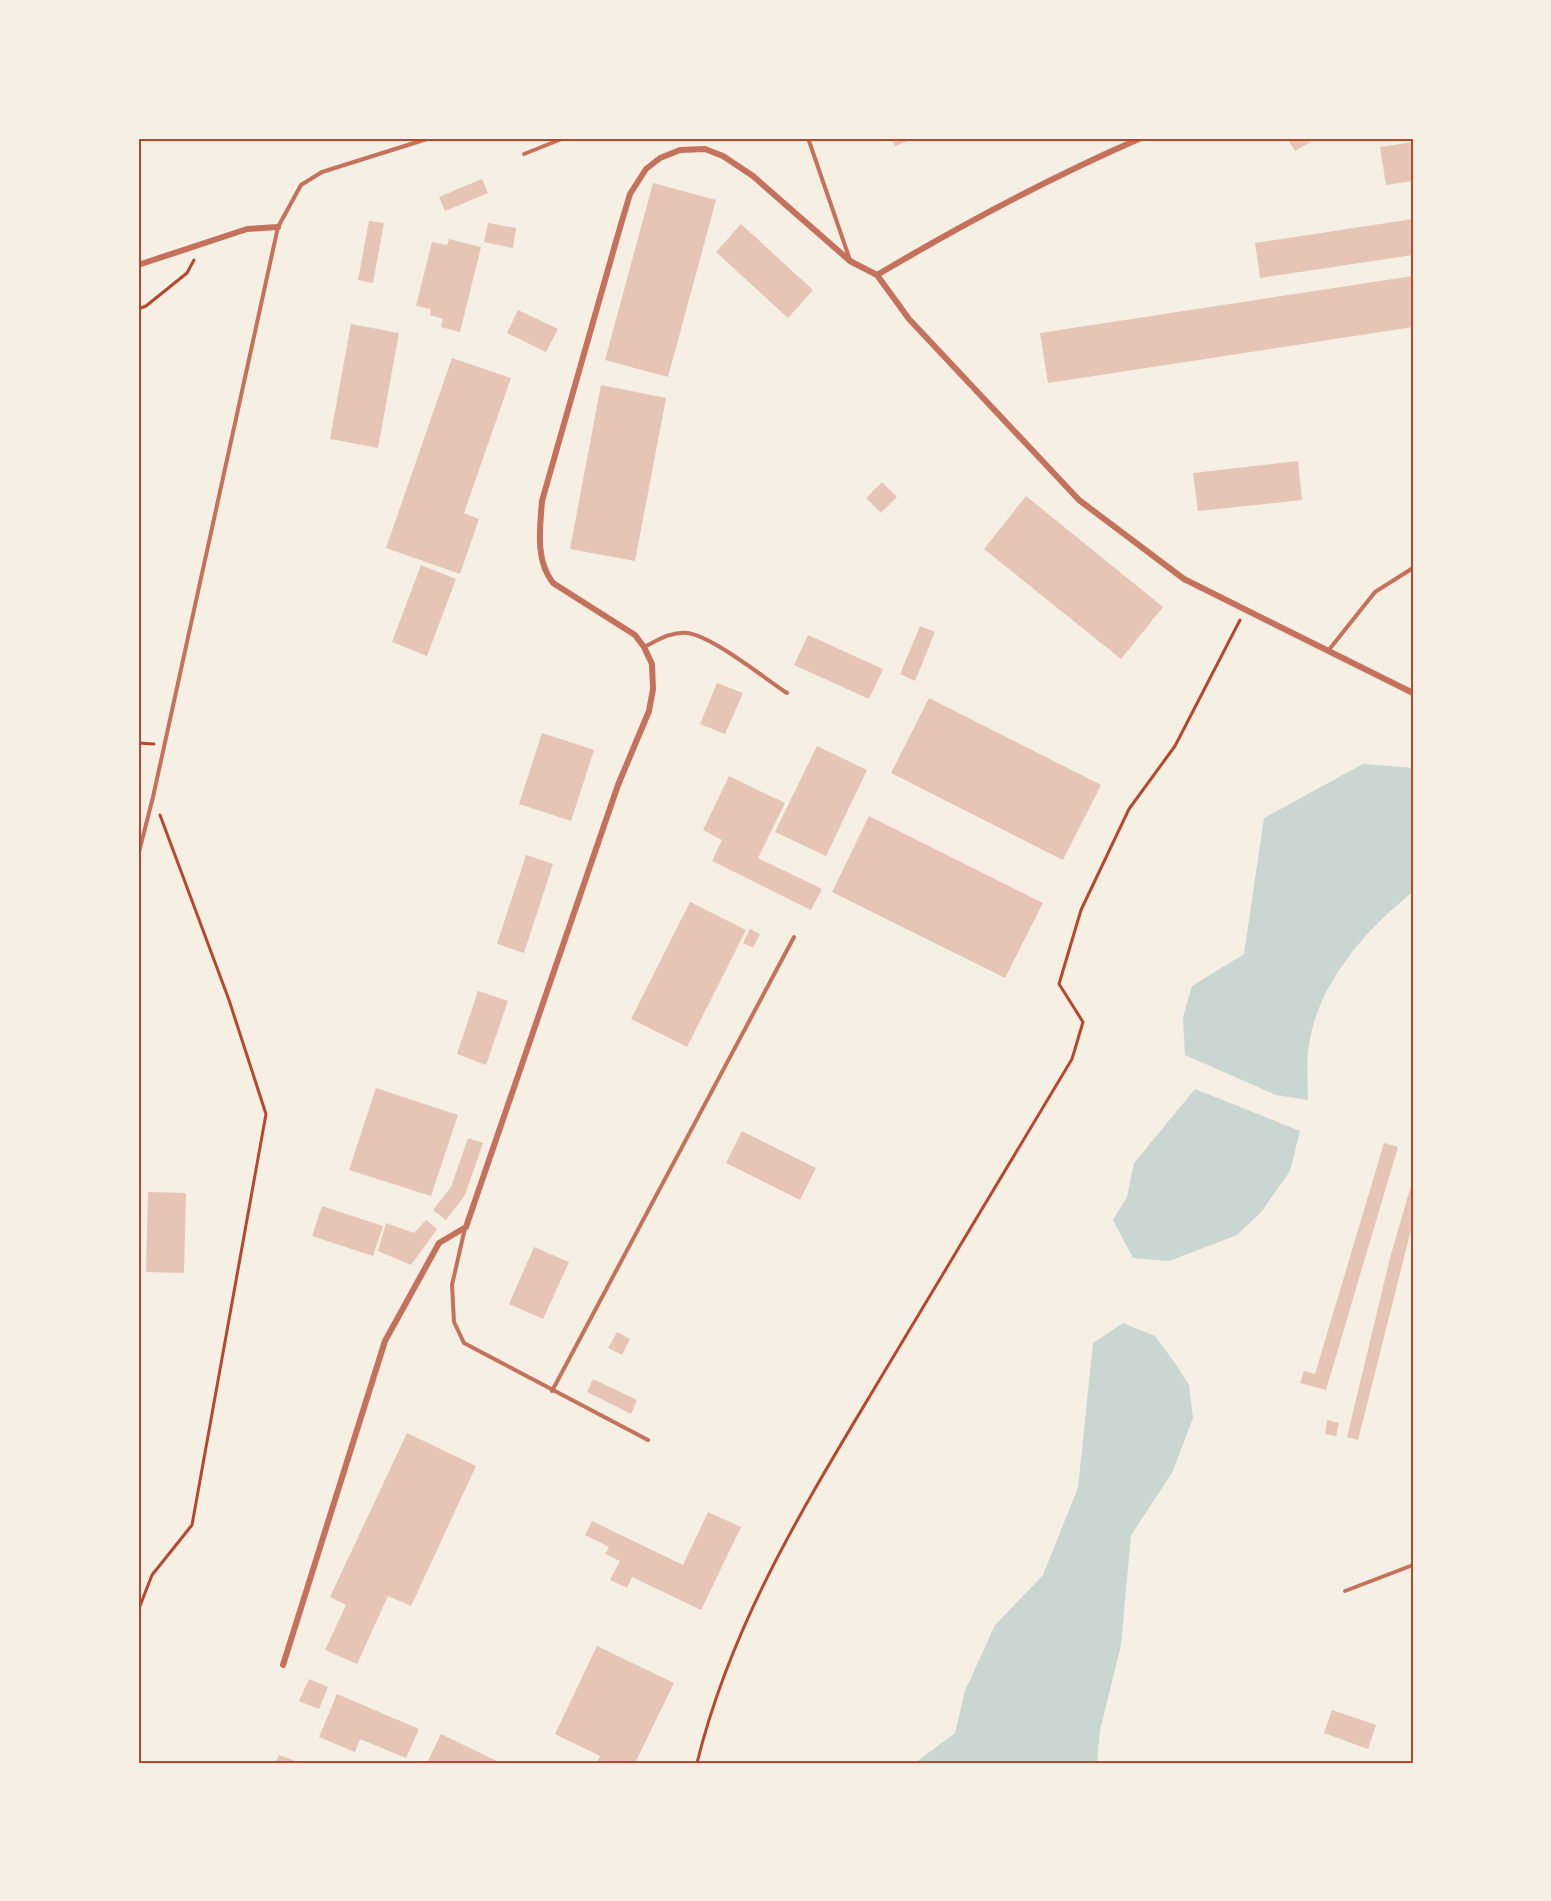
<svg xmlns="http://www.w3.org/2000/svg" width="1551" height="1901" font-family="Roboto,sans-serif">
  <rect width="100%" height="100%" fill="#f6efe4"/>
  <g fill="#c9d6d2">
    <path d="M1363 764 1413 768V892C1366 929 1318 983 1309 1045 1306 1063 1308 1082 1308 1100L1276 1095 1185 1055 1183 1017 1192 986 1244 954 1264 818Z"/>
    <polygon points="1195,1089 1300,1131 1290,1171 1262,1211 1237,1235 1169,1261 1133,1258 1113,1220 1127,1197 1134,1163"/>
    <polygon points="1123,1323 1155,1336 1174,1362 1189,1385 1193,1418 1173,1471 1131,1535 1121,1645 1100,1730 1097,1763 915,1763 955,1733 965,1691 995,1625 1043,1575 1078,1488 1093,1343"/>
  </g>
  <g fill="#e6c5b7">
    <polygon points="892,138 917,138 895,146"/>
    <polygon points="1287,138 1317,138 1295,151"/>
    <polygon points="1413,142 1413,181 1386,185 1380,147"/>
    <polygon points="482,179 488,193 445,211 439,197"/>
    <polygon points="653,183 716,200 668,377 605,360"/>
    <polygon points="1413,219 1413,255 1260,278 1255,243"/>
    <polygon points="369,221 384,223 373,283 358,280"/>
    <polygon points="488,223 516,228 513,248 484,242"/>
    <polygon points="741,224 813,290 788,318 716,252"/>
    <polygon points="449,239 481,247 460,332 441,327 443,319 430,315 431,309 416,306 432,242 447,245"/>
    <polygon points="1413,276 1413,327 1048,383 1040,333"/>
    <polygon points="518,310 558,329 546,352 507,333"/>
    <polygon points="351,324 399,333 378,448 330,439"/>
    <polygon points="452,358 511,378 464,513 479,519 460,574 386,548"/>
    <polygon points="601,385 666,398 635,561 570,549"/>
    <polygon points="1298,461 1302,500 1198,511 1193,473"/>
    <polygon points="882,482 897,497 881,513 866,498"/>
    <polygon points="1026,496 1163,607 1121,659 984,549"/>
    <polygon points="421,565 456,579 427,656 392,642"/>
    <polygon points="920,626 935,632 915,681 900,674"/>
    <polygon points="808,635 883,669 869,699 794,665"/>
    <polygon points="717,683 743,693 725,734 700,724"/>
    <polygon points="929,698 1101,785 1063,860 891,773"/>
    <polygon points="542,733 594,750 571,821 519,804"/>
    <polygon points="817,746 867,770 826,856 775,832"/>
    <polygon points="729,776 785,803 758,858 822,889 811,910 712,861 722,840 703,830"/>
    <polygon points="869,816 1043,903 1005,978 832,892"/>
    <polygon points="526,855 553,864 524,953 497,944"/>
    <polygon points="690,902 746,930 687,1047 631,1019"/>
    <polygon points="750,929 760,934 753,948 743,943"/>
    <polygon points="478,991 508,1001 486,1065 457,1054"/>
    <polygon points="376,1088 458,1115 431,1196 349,1170"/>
    <polygon points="742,1131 816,1168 800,1200 726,1163"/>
    <polygon points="468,1138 483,1143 465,1195 446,1220 433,1210 451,1187"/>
    <polygon points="1384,1143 1398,1147 1326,1390 1300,1383 1304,1371 1315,1374"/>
    <polygon points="1412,1182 1413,1222 1358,1440 1347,1437 1390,1258"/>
    <polygon points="148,1192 186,1193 184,1273 146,1272"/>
    <polygon points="322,1206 383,1226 373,1256 312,1236"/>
    <polygon points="426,1220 437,1229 411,1265 378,1251 386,1223 414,1233"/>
    <polygon points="534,1247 569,1262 543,1319 509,1304"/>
    <polygon points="617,1332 630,1339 622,1355 608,1348"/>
    <polygon points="593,1379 637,1400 631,1414 587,1392"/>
    <polygon points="1327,1420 1339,1423 1336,1436 1325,1434"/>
    <polygon points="407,1433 476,1466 411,1606 388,1596 357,1664 325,1650 346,1605 330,1597"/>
    <polygon points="708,1512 741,1527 701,1610 632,1577 627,1588 610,1580 620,1561 605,1554 609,1547 585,1535 592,1521 683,1565"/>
    <polygon points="597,1646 674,1683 635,1763 597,1763 600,1756 555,1734"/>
    <polygon points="309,1679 328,1687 319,1709 299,1701"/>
    <polygon points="337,1694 419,1729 406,1758 360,1739 355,1752 319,1737"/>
    <polygon points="1332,1710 1376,1725 1368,1749 1324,1733"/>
    <polygon points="441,1734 501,1763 427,1763"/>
    <polygon points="279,1755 301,1763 275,1763"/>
  </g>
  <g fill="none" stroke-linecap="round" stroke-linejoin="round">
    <g stroke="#b5482f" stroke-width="3">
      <polyline points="138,309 146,306 187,273 194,260"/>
      <polyline points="138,743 154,744"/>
      <polyline points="138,1611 152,1575 192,1525 266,1114 229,1000 160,815"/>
      <path d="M697 1763C732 1621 806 1503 880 1379 944 1272 1008 1165 1072 1059L1083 1022 1059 984 1081 910 1129 809 1175 746 1240 620"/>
    </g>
    <g stroke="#c5725c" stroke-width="4">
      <polyline points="808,138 850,260"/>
      <polyline points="524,154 564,138"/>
      <path d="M644 647C658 640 672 631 688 633 713 637 763 677 787 693"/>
      <polyline points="1328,651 1375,592 1413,568"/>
      <polyline points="138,856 153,797 278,227 301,185 322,172 430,138"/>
      <polyline points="465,1228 452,1285 454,1322 464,1343 648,1440"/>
      <polyline points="552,1391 794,937"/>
      <polyline points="1345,1591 1413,1565"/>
    </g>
    <g stroke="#c5725c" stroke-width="6">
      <polyline points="138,265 247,229 278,227"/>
      <path d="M877 275C963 224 1049 178 1141 138"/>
      <path d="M283 1665 385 1341 439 1243 466 1227 618 785 649 711 653 689 652 664 644 647 635 635 553 583C535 560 540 528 542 501L619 231 630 194 646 169 660 158 680 150 705 149 723 156 753 176 850 261 877 275 909 319 1079 500 1184 579 1413 693"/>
    </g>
  </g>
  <rect width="1551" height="1901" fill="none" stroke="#f6efe4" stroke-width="279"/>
  <rect x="140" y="140" width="1272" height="1622" fill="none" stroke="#b5482f" stroke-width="2"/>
</svg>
